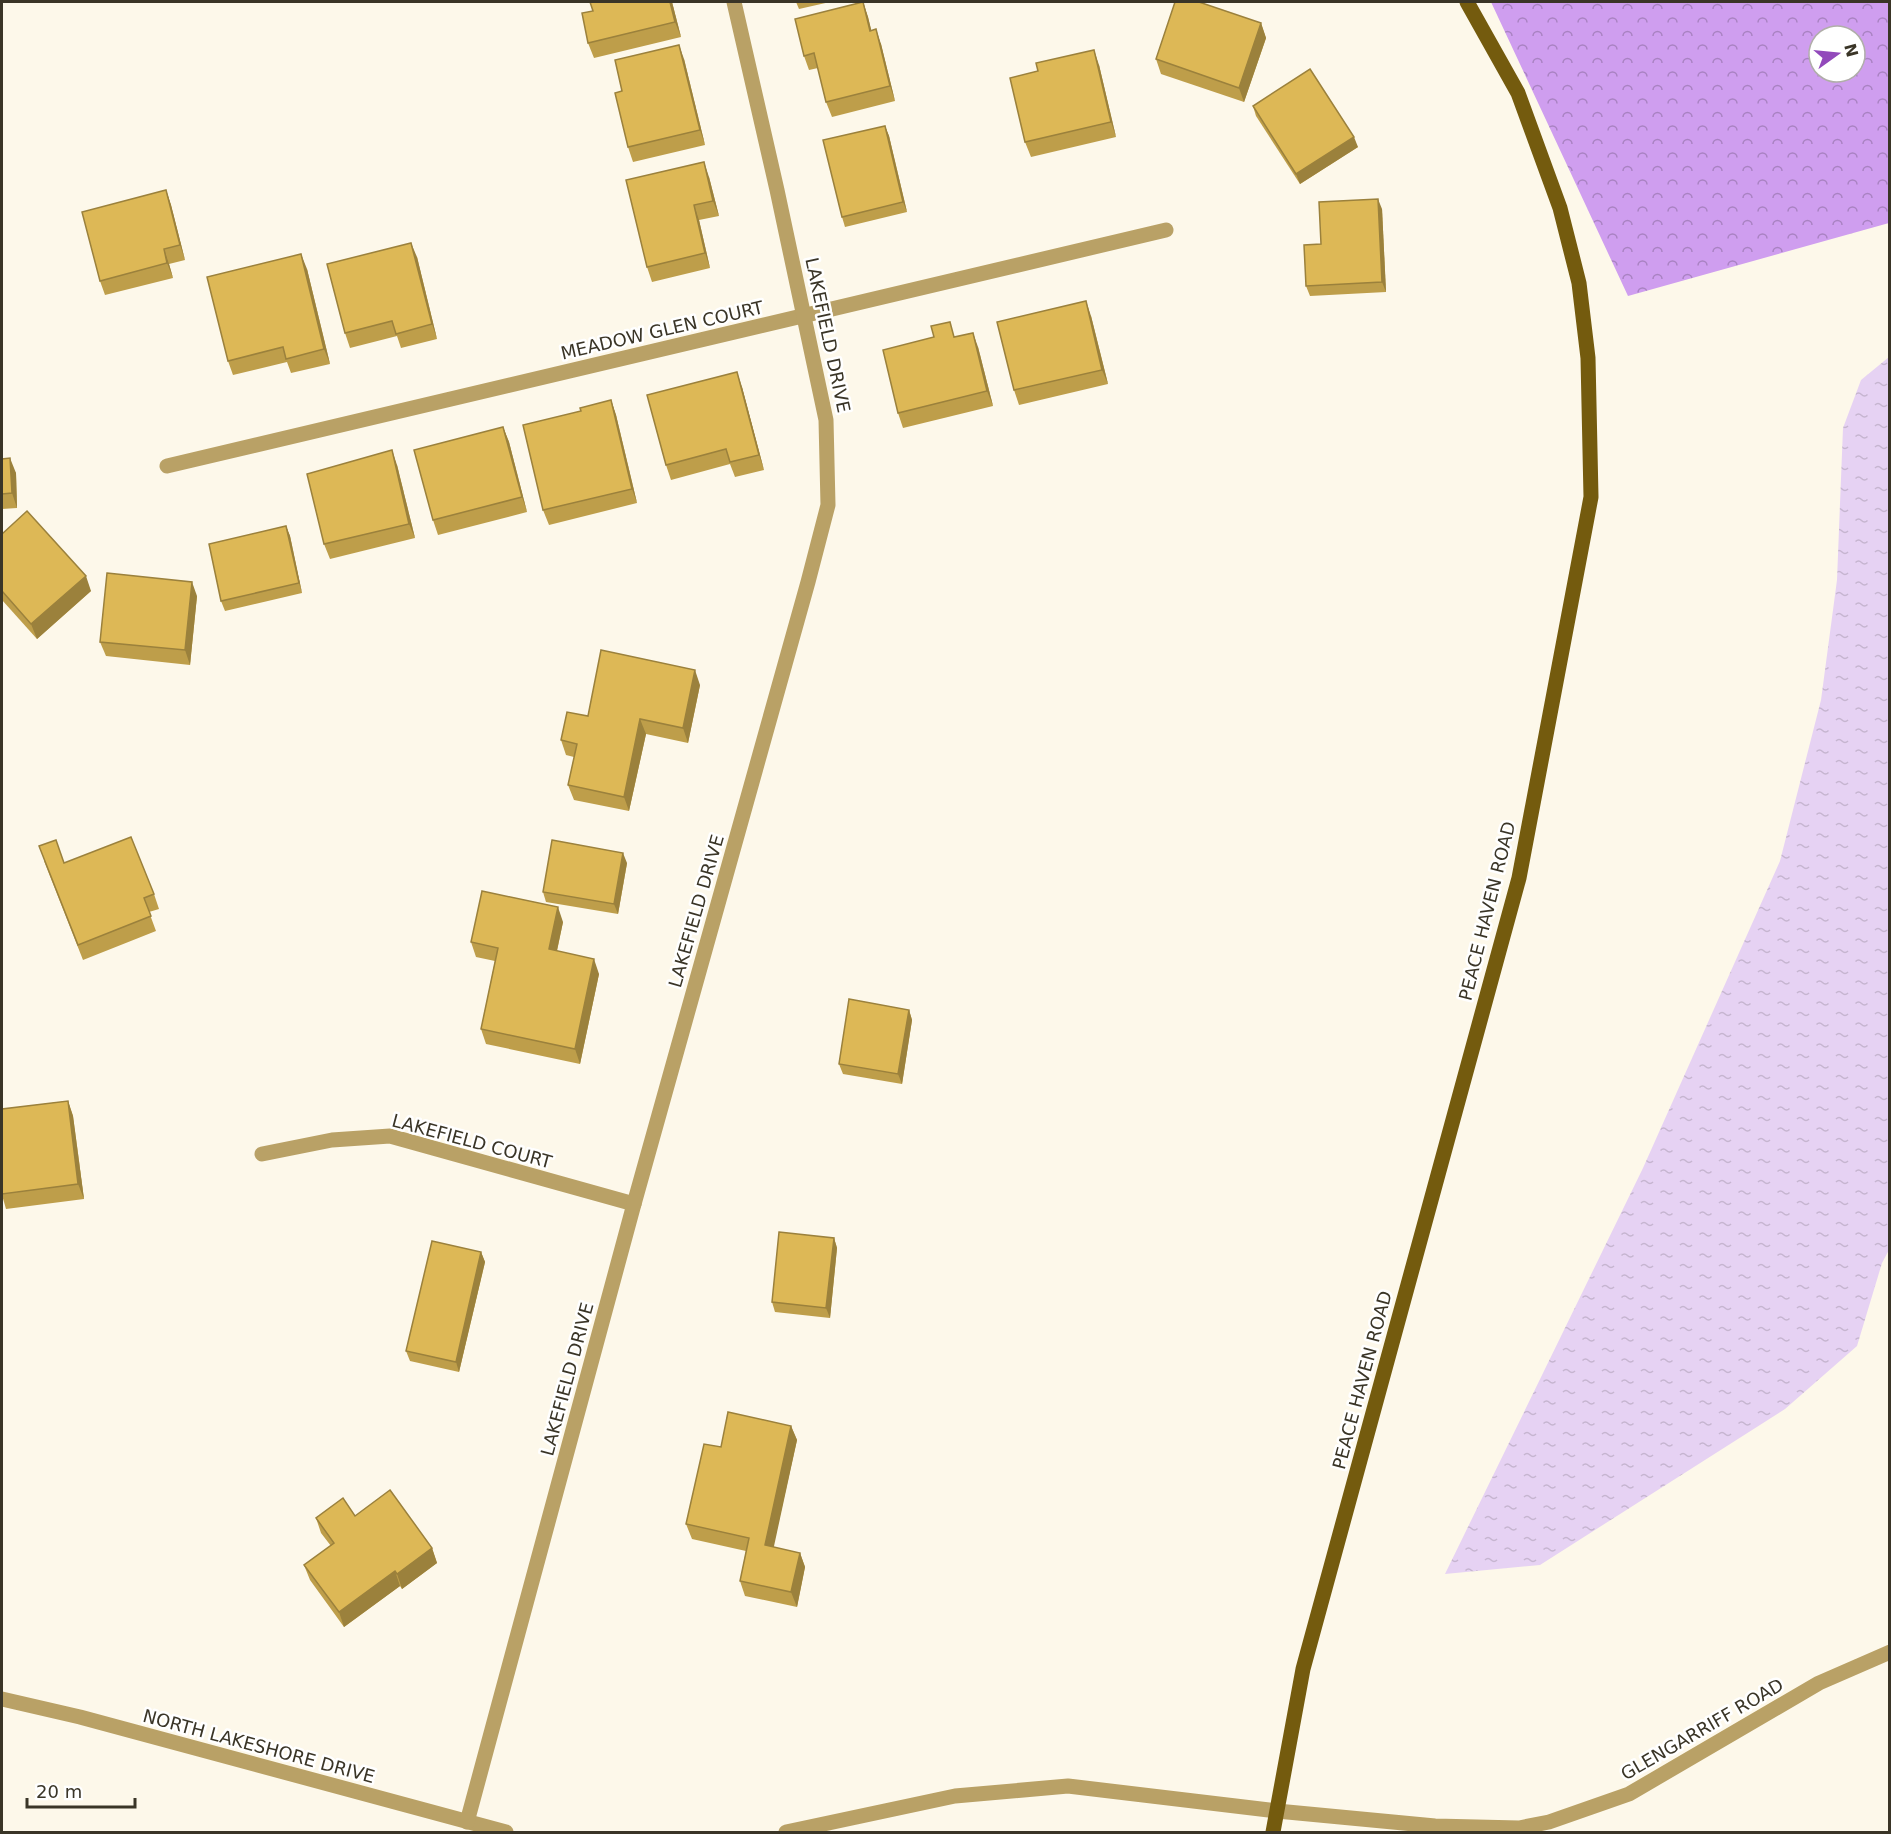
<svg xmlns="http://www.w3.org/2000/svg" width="1891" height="1834" font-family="'DejaVu Sans',sans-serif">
  <defs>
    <pattern id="forest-crowns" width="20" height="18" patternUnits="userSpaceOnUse" patternTransform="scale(1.5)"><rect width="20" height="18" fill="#cf9eef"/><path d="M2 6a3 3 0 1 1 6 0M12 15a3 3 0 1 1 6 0" fill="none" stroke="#a982c2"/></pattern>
    <pattern id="water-ripples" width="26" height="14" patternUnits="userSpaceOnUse" patternTransform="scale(1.5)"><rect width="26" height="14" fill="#e6d2f3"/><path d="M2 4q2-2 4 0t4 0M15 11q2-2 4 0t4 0" fill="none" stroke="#c6b5d0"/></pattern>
  </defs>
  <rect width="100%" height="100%" fill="#fdf8ea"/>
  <path fill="url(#forest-crowns)" fill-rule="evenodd" d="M1491 2H1889V223L1628 296ZM1819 36H1855V72H1819Z"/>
  <polygon fill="url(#water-ripples)" points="1889,357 1890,1248 1882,1263 1857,1346 1785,1409 1540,1565 1445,1574 1643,1168 1780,861 1821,700 1837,580 1843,428 1861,380"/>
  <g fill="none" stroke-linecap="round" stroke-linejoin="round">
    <g stroke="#b9a166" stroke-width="15">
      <polyline points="167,466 1166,230"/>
      <polyline points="262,1154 332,1140 390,1136 634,1204"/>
      <polyline points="2,1699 80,1717 506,1832"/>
      <polyline points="467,1822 634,1204 808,582 828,505 826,420 777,190 734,2"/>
      <polyline points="786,1832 955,1796 1068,1786 1277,1811 1435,1826 1519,1828 1549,1822 1629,1794 1819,1683 1890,1652"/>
    </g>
    <polyline stroke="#745b0e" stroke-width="15" points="1273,1832 1303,1669 1519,878 1591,497 1588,358 1579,283 1560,208 1518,93 1467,2"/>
  </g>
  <g fill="#be9e4a">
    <polygon points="672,2 681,37 594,58 588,43"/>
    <polygon points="796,2 830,2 799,9"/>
    <polygon points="863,2 868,17 871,30 881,44 895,101 832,117 826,102 818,68 809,70 804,56"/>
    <polygon points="1261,23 1266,38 1244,102 1161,74 1156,59"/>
    <polygon points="684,59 705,145 633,162 628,147 622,91"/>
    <polygon points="1099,65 1116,137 1031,157 1025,142"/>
    <polygon points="1253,106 1358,147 1300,184 1256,116"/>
    <polygon points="885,126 889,136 907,212 845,227 842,217"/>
    <polygon points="709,177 719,216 699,220 710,268 652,282 647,267"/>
    <polygon points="166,190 171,205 185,260 169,264 173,278 105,295 100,281"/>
    <polygon points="1382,209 1386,292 1310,296 1306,286 1321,244"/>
    <polygon points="417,257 437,339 401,348 397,336 350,348 345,333"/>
    <polygon points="307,269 330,364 291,373 287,362 233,375 228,361"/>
    <polygon points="1091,316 1108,384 1019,405 1014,390"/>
    <polygon points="956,337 978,347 993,406 903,428 898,413"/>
    <polygon points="742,387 764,470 735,477 730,464 671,480 666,465"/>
    <polygon points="611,400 616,415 637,503 549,525 543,510 581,411"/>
    <polygon points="503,427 509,442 527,512 438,535 433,520"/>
    <polygon points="2,435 2,459 16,473 17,508 2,509"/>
    <polygon points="397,465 415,538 330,559 324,544"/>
    <polygon points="286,526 290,536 302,593 225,611 221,601"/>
    <polygon points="2,534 91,591 37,639 2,600"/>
    <polygon points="197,596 190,665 106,656 100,642"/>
    <polygon points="700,685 688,743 646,734 629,811 574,800 568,785 574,757 566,755 561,740 588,716"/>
    <polygon points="44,861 64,863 154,894 159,909 149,912 156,931 83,960"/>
    <polygon points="627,863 618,914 546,902 543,892"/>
    <polygon points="563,922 557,951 599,974 580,1064 486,1044 481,1029 495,961 476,957 471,942"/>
    <polygon points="909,1010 912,1020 902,1084 843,1074 839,1064"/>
    <polygon points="68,1101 73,1116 84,1199 6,1209 2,1195 2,1109"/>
    <polygon points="834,1238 837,1248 830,1318 775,1312 772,1302"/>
    <polygon points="481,1252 485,1262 459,1372 410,1361 406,1351"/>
    <polygon points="791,1426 797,1440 773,1547 800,1553 805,1567 797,1607 745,1596 740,1581 746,1551 692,1539 686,1524 721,1447"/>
    <polygon points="355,1516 432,1548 437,1563 402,1589 400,1586 344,1627 310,1580 304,1565 331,1546 321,1533 316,1518"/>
  </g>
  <g fill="#9b813c">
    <polygon points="670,2 672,2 681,37 675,22"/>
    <polygon points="863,2 868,17 875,45 870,31"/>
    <polygon points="1261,23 1266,38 1244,102 1239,88"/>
    <polygon points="876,29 881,44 895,101 890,86"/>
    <polygon points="679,45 684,59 705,145 700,130"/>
    <polygon points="1094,50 1099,65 1116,137 1111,122"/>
    <polygon points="885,126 889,136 907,212 903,202"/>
    <polygon points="1354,137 1358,147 1300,184 1296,174"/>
    <polygon points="704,162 709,177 719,216 713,201"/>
    <polygon points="166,190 171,205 185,260 180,245"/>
    <polygon points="1378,199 1382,209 1386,292 1382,282"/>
    <polygon points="694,205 699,220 710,268 705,253"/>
    <polygon points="411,243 417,257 437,339 432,324"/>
    <polygon points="164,249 169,264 173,278 167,263"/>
    <polygon points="301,254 307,269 330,364 324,349"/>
    <polygon points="1086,301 1091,316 1108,384 1102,370"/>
    <polygon points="973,333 978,347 993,406 987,391"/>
    <polygon points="737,372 742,387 764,470 759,455"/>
    <polygon points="611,400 616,415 637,503 632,489"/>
    <polygon points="503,427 509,442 527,512 522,497"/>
    <polygon points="392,450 397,465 415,538 409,524"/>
    <polygon points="10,458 16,473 17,508 12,493"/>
    <polygon points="286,526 290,536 302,593 299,583"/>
    <polygon points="86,576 91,591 37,639 31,624"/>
    <polygon points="192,582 197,596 190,665 185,650"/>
    <polygon points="695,670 700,685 688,743 683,728"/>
    <polygon points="640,719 646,734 629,811 624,797"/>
    <polygon points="623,853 627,863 618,914 614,904"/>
    <polygon points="558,907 563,922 554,964 549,949"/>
    <polygon points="594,959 599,974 580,1064 575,1049"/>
    <polygon points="909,1010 912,1020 902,1084 898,1074"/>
    <polygon points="68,1101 73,1116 84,1199 78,1184"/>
    <polygon points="834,1238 837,1248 830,1318 826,1308"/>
    <polygon points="481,1252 485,1262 459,1372 456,1362"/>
    <polygon points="791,1426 797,1440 771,1560 765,1545"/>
    <polygon points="432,1548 437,1563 402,1589 397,1574"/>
    <polygon points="800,1553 805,1567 797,1607 791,1592"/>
    <polygon points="395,1571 400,1586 344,1627 339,1612"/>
  </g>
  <g fill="#ddb856" stroke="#9b813c" stroke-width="1.5">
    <polygon points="590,2 670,2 675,22 588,43 582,13 593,11"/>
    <polygon points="863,2 870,31 876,29 890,86 826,102 814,53 804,56 795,19"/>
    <polygon points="1175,2 1199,2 1261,23 1239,88 1156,59"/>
    <polygon points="679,45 700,130 628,147 615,93 622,91 615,60"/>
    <polygon points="1094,50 1111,122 1025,142 1010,78 1038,71 1036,63"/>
    <polygon points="1310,69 1354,137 1296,174 1253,106"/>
    <polygon points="885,126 903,202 842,217 823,140"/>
    <polygon points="704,162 713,201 694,205 705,253 647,267 626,180"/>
    <polygon points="166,190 180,245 164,249 167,263 100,281 82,212"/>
    <polygon points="1378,199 1382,282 1306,286 1304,245 1321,244 1319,202"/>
    <polygon points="411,243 432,324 396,334 392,321 345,333 327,264"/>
    <polygon points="301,254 324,349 286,359 283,347 228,361 207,277"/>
    <polygon points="1086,301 1102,370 1014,390 997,322"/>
    <polygon points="950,322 954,337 973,333 987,391 898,413 883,350 934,337 931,326"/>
    <polygon points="737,372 759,455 730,462 726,449 666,465 647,395"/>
    <polygon points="611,400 632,489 543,510 523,425 581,411 580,408"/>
    <polygon points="503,427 522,497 433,520 414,450"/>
    <polygon points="392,450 409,524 324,544 307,474"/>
    <polygon points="10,458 12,493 2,494 2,459"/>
    <polygon points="27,511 86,576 31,624 2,591 2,534"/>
    <polygon points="286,526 299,583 221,601 209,544"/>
    <polygon points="107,573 192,582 185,650 100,642"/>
    <polygon points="601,650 695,670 683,728 640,719 624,797 568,785 577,744 561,740 567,712 588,716"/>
    <polygon points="131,837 154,894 144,898 151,916 78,945 39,846 56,840 64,863"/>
    <polygon points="552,840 623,853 614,904 543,892"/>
    <polygon points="482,891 558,907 549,949 594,959 575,1049 481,1029 498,948 471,942"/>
    <polygon points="849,999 909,1010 898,1074 839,1064"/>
    <polygon points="68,1101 78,1184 2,1194 2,1109"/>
    <polygon points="779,1232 834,1238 826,1308 772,1302"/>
    <polygon points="432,1241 481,1252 456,1362 406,1351"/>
    <polygon points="728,1412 791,1426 765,1545 800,1553 791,1592 740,1581 749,1538 686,1524 704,1444 721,1447"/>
    <polygon points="390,1490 432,1548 397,1574 395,1571 339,1612 304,1565 334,1543 316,1518 343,1498 355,1516"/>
  </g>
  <g text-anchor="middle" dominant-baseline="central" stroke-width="5" stroke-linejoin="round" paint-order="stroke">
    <g font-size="18" fill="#3a3527" stroke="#fff">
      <text transform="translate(662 330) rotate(-13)">MEADOW GLEN COURT</text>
      <text transform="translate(828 335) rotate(78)">LAKEFIELD DRIVE</text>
      <text transform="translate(696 911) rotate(-74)">LAKEFIELD DRIVE</text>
      <text transform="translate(1487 911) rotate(-76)">PEACE HAVEN ROAD</text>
      <text transform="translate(472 1141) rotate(15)">LAKEFIELD COURT</text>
      <text transform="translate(567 1379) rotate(-75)">LAKEFIELD DRIVE</text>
      <text transform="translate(1362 1380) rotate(-75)">PEACE HAVEN ROAD</text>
      <text transform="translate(1702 1729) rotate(-30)">GLENGARRIFF ROAD</text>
      <text transform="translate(259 1746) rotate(15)">NORTH LAKESHORE DRIVE</text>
    </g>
  </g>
  <rect width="1891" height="1834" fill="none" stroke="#3a3527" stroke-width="6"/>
  <g transform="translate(1837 54) rotate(75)"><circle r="28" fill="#ffffff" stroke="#b0aea9" stroke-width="1.5"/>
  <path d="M0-4.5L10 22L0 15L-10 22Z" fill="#9249bb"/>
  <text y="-9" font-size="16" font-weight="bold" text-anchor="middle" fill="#3a3527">N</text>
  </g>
  <path d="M27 1798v9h108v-9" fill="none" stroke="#3a3527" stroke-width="3"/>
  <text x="36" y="1798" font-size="18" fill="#3a3527" stroke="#ffffff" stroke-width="4.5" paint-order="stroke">20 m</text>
</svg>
